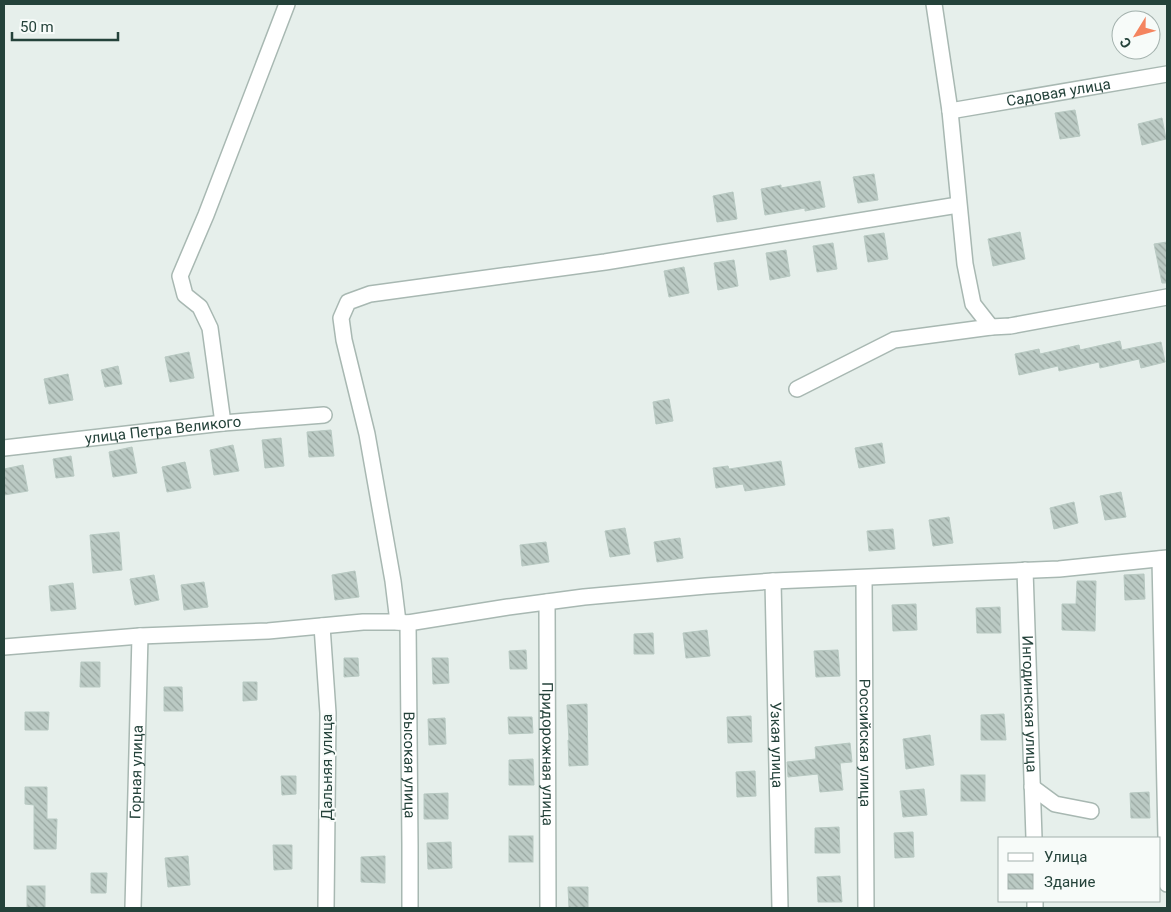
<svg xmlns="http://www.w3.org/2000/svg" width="1171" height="912" font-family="Roboto,sans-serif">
  <defs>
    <pattern id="building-back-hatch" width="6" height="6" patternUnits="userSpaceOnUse" patternTransform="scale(1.25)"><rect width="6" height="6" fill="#bbcac4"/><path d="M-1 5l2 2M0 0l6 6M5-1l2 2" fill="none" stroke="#98a6a0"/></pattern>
  </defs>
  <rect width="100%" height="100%" fill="#e6efeb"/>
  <g fill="url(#building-back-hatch)" stroke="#b8c9c2">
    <polygon points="1075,110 1080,136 1060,139 1055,113"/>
    <polygon points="1162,118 1166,139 1142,145 1138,124"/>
    <polygon points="874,174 878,200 858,203 853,177"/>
    <polygon points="820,181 825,207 805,211 805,208 765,215 761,189 781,185 781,188"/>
    <polygon points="733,192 737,219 717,222 713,196"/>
    <polygon points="1020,232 1025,259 993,266 988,239"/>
    <polygon points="884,233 888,259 868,262 864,236"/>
    <polygon points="1167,242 1167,283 1162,283 1154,244"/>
    <polygon points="833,243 837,269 817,272 813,246"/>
    <polygon points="786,250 790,276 770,280 766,253"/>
    <polygon points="734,260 738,286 718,290 714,263"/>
    <polygon points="684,267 689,293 669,297 664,271"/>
    <polygon points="1120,341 1122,350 1161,342 1165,362 1141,368 1139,359 1100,368 1099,362 1059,371 1058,366 1019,375 1015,354 1039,349 1040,354 1079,345 1080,350"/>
    <polygon points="189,352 194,378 170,382 165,357"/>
    <polygon points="118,366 122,384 105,387 101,370"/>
    <polygon points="68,374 73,400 49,404 44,379"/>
    <polygon points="669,399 673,421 656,424 653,402"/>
    <polygon points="331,430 334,456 309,457 307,432"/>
    <polygon points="281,438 284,466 265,468 262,440"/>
    <polygon points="882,443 885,463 859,468 855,448"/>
    <polygon points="233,445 239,471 214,475 210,450"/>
    <polygon points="132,447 137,473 113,477 109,452"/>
    <polygon points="71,456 74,476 56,478 53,459"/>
    <polygon points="781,461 785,485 745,491 743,484 716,488 713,468 728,466 729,469"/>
    <polygon points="185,462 191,488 167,492 162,467"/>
    <polygon points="23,465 28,491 4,495 4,469"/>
    <polygon points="1121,492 1126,517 1105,520 1100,496"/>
    <polygon points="1074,502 1078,523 1054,529 1050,508"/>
    <polygon points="949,517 953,543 933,546 929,520"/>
    <polygon points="625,528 630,554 610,557 605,531"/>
    <polygon points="893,529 895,549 869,551 867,531"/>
    <polygon points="119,532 122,570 93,573 90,535"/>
    <polygon points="680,538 683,558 657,562 654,542"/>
    <polygon points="546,542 549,562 522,566 520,545"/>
    <polygon points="355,571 359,597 335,600 332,575"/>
    <polygon points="1144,574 1145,599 1125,600 1124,575"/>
    <polygon points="154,575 159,600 135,605 130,579"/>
    <polygon points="1077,581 1096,581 1095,631 1062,630 1062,604 1076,604"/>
    <polygon points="204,582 208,607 184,610 181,585"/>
    <polygon points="73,583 76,609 51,611 49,586"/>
    <polygon points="916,604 917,630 893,631 892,605"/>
    <polygon points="1000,607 1001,633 977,633 976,608"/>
    <polygon points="707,630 710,656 686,658 683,633"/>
    <polygon points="653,633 654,654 634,654 634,634"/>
    <polygon points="526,650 527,669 510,669 509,651"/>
    <polygon points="838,650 840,676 816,677 814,651"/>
    <polygon points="344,658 358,658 359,676 344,677"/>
    <polygon points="432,658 448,658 449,683 433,684"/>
    <polygon points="81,662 100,662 100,687 80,687"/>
    <polygon points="243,682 257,682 257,700 243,701"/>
    <polygon points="164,687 182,687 183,711 164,711"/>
    <polygon points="587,704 588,765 569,766 568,740 569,740 567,705"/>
    <polygon points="25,712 49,712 48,730 25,730"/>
    <polygon points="1004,714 1006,740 981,740 981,715"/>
    <polygon points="751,716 752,742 728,743 727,717"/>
    <polygon points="508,717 532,717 533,733 509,734"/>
    <polygon points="445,718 446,744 429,745 428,719"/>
    <polygon points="930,735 934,765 906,769 903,739"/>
    <polygon points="850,743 852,762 840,763 843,790 820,792 818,774 788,777 787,762 816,759 815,747"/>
    <polygon points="533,759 534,785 509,785 509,760"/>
    <polygon points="755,771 756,796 737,797 736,772"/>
    <rect x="961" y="775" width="24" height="26"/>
    <polygon points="281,776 296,776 296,794 282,795"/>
    <polygon points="25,787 47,787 47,819 57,819 56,849 34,849 34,805 25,804"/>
    <polygon points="924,789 927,815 903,817 900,791"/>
    <polygon points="1149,792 1150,818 1131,818 1130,793"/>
    <polygon points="448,793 448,819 424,819 424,794"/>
    <polygon points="839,827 840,853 815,853 815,828"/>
    <polygon points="913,832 914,857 895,858 894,833"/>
    <rect x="509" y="836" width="24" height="26"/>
    <polygon points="451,842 452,868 428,869 427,843"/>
    <polygon points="273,845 292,845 292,869 274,870"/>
    <polygon points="188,856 190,885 168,887 165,858"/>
    <polygon points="385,856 385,883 361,882 361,857"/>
    <polygon points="91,873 107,873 106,893 91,893"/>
    <polygon points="840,876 842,902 818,902 817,877"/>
    <rect x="27" y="886" width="18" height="22"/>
    <polygon points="568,887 588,887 588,908 569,908"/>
  </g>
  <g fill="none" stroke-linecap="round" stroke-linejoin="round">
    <g stroke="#a8b8b2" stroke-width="18">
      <g id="street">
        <polyline points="934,4 950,111 965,264 973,304 991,327"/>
        <path id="s1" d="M950 111 1167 74"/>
        <polyline points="797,389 894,340 991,327 1010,326 1167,297"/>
        <polyline points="223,423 210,328 200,307 185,295 180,276 206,215 287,4"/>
        <path id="s2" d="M4 448 223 423 324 415"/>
        <polyline points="1160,559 1167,884"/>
        <path id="s3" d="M1025 570 1034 838"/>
        <path id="s4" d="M864 578 866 908"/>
        <path id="s5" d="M773 581 780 908"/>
        <path id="s6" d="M547 602 548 908"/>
        <polyline points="398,622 393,581 367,434 344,340 341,318 348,302 370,294 605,262 958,205"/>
        <path id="s7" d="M408 623 410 845V908"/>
        <polyline points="322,626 328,713 326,908"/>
        <polyline points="4,647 140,636 268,631 363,622 398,622 408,623 508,607 584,597 706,586 773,581 1059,569 1167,558"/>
        <polyline points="1032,787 1055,804 1091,811"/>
        <polyline points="1035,901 1035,908"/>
        <path id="s8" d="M133 908 140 636"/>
      </g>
    </g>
    <use href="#street" stroke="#fff" stroke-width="15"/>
  </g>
  <g text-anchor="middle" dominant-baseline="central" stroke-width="4" stroke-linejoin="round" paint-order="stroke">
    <g font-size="15" fill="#24423a" stroke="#f7fbf9">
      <text stroke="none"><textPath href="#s1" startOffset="110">Садовая улица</textPath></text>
      <text stroke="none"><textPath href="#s2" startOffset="160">улица Петра Великого</textPath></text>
      <text stroke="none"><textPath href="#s3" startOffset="134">Ингодинская улица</textPath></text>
      <text stroke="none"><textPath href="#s4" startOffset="165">Российская улица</textPath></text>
      <text stroke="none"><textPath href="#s5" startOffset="164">Узкая улица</textPath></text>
      <text stroke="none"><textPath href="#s6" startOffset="152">Придорожная улица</textPath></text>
      <text stroke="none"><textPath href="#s7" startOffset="142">Высокая улица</textPath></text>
      <text transform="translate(327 767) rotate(-90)">Дальняя улица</text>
      <text stroke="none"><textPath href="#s8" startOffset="136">Горная улица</textPath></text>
    </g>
  </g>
  <rect width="1171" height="912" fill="none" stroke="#24423a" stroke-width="10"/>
  <rect x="998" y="837" width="162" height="65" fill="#f7fbf9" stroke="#a3b1ad"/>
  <rect x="1008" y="853" width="25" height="8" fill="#ffffff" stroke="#a3b1ad"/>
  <text x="1044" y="862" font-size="15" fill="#24423a">Улица</text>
  <rect x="1008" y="874" width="25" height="15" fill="url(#building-back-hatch)" stroke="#a3b1ad"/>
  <text x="1044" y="887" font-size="15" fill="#24423a">Здание</text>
  <g transform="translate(1136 35) rotate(233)"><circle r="24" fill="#f7fbf9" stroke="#a3b1ad"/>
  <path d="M0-4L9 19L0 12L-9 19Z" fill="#f4845f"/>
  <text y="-8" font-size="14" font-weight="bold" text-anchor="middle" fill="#24423a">С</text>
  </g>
  <path d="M12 32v8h106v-8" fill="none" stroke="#24423a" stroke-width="2.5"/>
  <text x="20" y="32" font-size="15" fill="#24423a" stroke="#f7fbf9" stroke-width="4" paint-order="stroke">50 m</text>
</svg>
